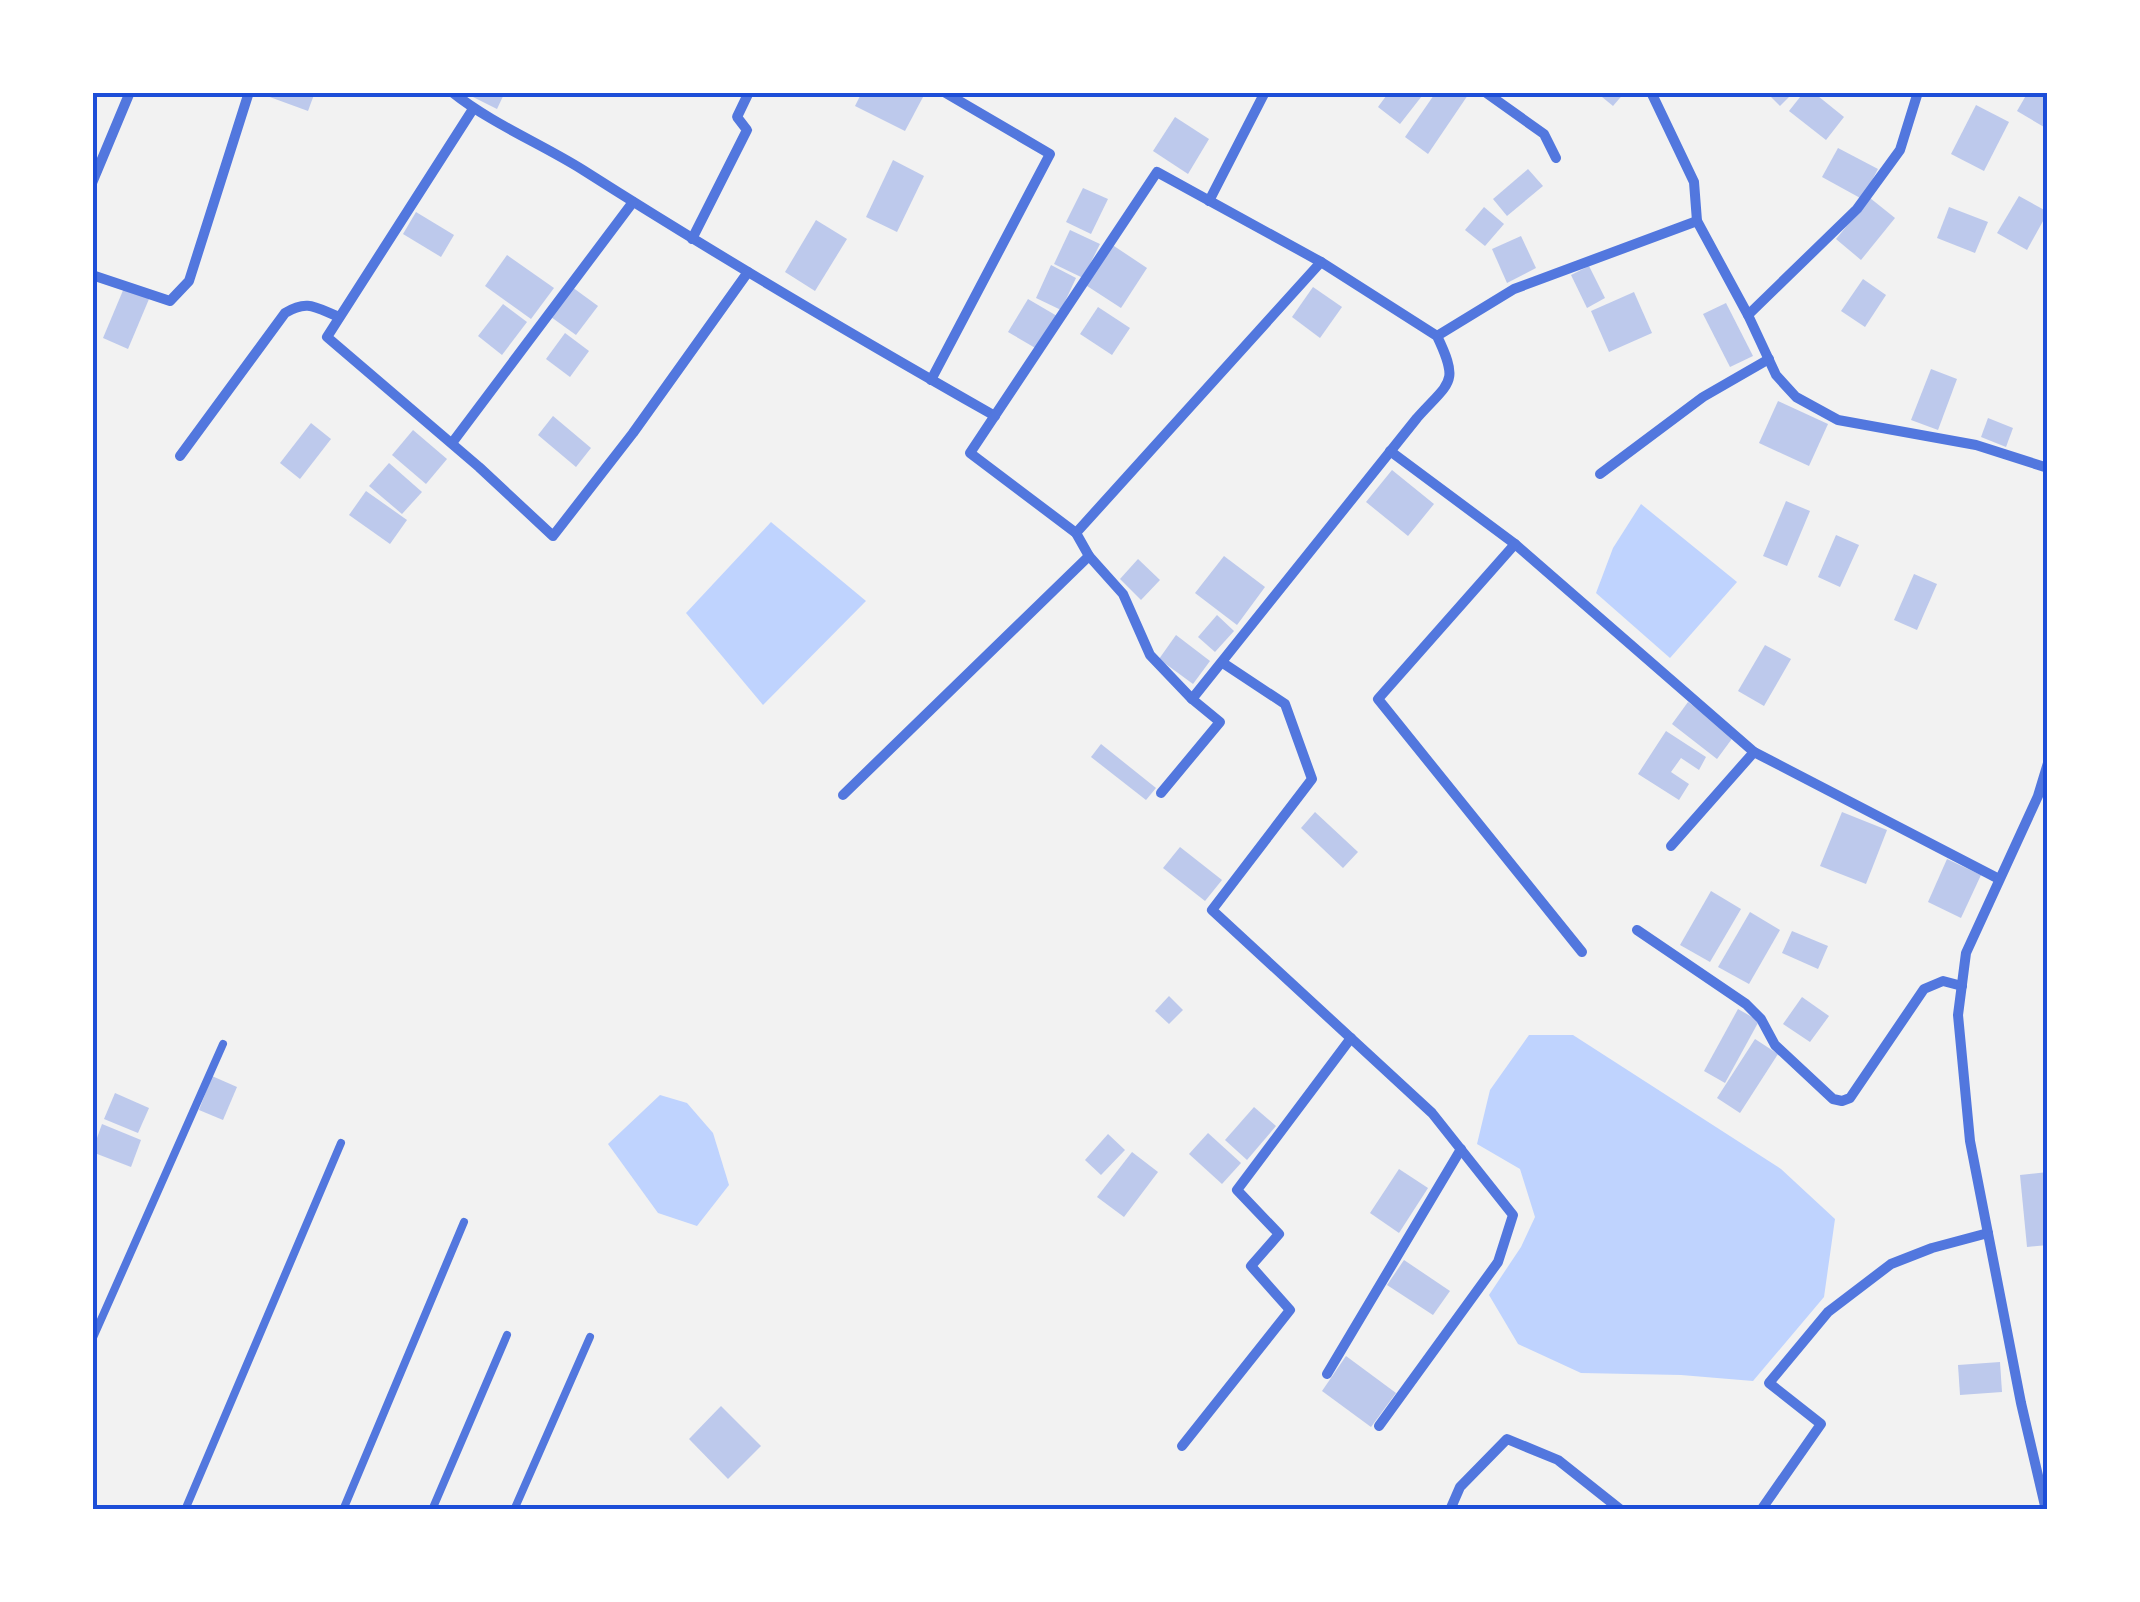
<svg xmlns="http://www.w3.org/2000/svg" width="2140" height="1602" font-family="Spectral,serif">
  <rect width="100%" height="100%" fill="#f2f2f2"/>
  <g fill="#bfd3fe">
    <polygon points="1641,504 1737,582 1670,658 1596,593 1613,548"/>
    <polygon points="771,522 866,601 763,705 686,613"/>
    <polygon points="1529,1035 1573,1035 1781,1169 1835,1219 1824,1297 1753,1381 1681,1375 1581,1373 1518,1344 1489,1295 1521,1247 1535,1217 1520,1169 1477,1144 1490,1090"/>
    <polygon points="660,1095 687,1103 713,1133 729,1185 697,1226 658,1213 608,1144"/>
  </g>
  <g fill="#bdc9ec">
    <polygon points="256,92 315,92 308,111"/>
    <polygon points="472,92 505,92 497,109 471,96"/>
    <polygon points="862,92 914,92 923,97 905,131 855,106"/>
    <polygon points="1389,92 1425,92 1400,124 1378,107"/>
    <polygon points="1436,92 1470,92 1428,154 1405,137"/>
    <polygon points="1596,92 1625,92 1613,106"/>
    <polygon points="1766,92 1794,92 1780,106"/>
    <polygon points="1804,92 1813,92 1844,117 1826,140 1789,111"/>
    <polygon points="2028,92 2048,92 2048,122 2044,127 2017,111"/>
    <polygon points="1976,105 2009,122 1984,171 1951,154"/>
    <polygon points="1175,117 1209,139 1188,174 1153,151"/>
    <polygon points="1838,148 1878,169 1862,199 1822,177"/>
    <polygon points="893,160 924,176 897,232 866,217"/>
    <polygon points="1528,169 1543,186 1507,216 1493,199"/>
    <polygon points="1083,188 1108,199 1091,234 1066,222"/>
    <polygon points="2019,196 2048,212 2027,250 1997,233"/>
    <polygon points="1870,198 1895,218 1861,260 1836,239"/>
    <polygon points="1484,207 1504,224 1485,246 1465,230"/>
    <polygon points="1949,207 1988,222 1975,253 1937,238"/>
    <polygon points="416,212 454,235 441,257 403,234"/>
    <polygon points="816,220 847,239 815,291 785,272"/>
    <polygon points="1070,230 1100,244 1083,278 1054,264"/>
    <polygon points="1521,236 1536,268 1507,283 1492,249"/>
    <polygon points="1111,244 1147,268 1121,308 1084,284"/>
    <polygon points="507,255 554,288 531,319 485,286"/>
    <polygon points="1051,265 1076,278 1061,310 1036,298"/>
    <polygon points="1589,266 1605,298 1587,308 1571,275"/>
    <polygon points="1863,279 1886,295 1865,327 1841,311"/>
    <polygon points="572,287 598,306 576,335 551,317"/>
    <polygon points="1313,287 1342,307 1320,338 1292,317"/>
    <polygon points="124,288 149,299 128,349 103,338"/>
    <polygon points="1634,292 1652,333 1609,352 1591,311"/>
    <polygon points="1028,299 1057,316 1037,349 1008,332"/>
    <polygon points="1726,303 1753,356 1730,367 1703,314"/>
    <polygon points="503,304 527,322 502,355 478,336"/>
    <polygon points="1098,307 1130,328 1112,355 1080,334"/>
    <polygon points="565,333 589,351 570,377 546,359"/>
    <polygon points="1931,369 1957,379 1938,430 1911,420"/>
    <polygon points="1778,401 1828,424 1809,466 1759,443"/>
    <polygon points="553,416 591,448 576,467 538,435"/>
    <polygon points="1988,418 2013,428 2006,447 1981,437"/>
    <polygon points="311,423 331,439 300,479 280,463"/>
    <polygon points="413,430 447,459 426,484 392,455"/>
    <polygon points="389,463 422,492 402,514 369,486"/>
    <polygon points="1392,470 1434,504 1408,536 1366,502"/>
    <polygon points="366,491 407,520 390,544 349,515"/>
    <polygon points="1786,501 1810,511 1787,566 1763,556"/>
    <polygon points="1836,535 1859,545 1840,587 1818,577"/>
    <polygon points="1224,556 1265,587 1237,625 1195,593"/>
    <polygon points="1138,559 1160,580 1141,600 1120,579"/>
    <polygon points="1914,574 1937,584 1917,630 1894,620"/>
    <polygon points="1217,615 1234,631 1215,652 1198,637"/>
    <polygon points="1176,635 1210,661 1193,684 1159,659"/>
    <polygon points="1765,645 1791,659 1764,706 1738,691"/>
    <polygon points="1688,702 1734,736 1717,759 1672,724"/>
    <polygon points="1666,731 1706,757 1699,770 1681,758 1671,772 1689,784 1679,800 1638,774"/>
    <polygon points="1101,744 1156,788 1146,800 1091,757"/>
    <polygon points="1315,812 1358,852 1343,868 1301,828"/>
    <polygon points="1842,812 1887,830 1866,884 1820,866"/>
    <polygon points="1180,847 1222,880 1205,901 1163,868"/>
    <polygon points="1947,859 1981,875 1961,918 1928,902"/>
    <polygon points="1711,891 1741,909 1710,962 1680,945"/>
    <polygon points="1750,912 1780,930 1749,984 1718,967"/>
    <polygon points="1792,931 1828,946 1818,969 1782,953"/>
    <polygon points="1169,996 1183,1010 1169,1024 1155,1011"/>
    <polygon points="1802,997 1829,1016 1810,1042 1783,1024"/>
    <polygon points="1738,1009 1759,1021 1725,1083 1704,1071"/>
    <polygon points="1755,1039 1778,1054 1740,1113 1717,1098"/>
    <polygon points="212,1076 237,1087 223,1120 199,1110"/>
    <polygon points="115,1093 149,1108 138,1133 104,1119"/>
    <polygon points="1254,1107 1276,1126 1247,1160 1225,1140"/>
    <polygon points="102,1124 141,1140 131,1167 92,1152"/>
    <polygon points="1208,1133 1241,1163 1222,1184 1189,1154"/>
    <polygon points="1108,1134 1125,1150 1101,1175 1085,1160"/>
    <polygon points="1132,1152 1158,1172 1124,1217 1097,1197"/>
    <polygon points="1399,1169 1428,1188 1399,1233 1370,1213"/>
    <polygon points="2048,1172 2048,1245 2027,1247 2020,1175"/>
    <polygon points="1404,1260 1450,1291 1433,1315 1387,1285"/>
    <polygon points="1346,1356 1396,1393 1371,1427 1322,1391"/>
    <polygon points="2000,1362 2002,1392 1960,1395 1958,1365"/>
    <polygon points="721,1406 761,1446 728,1479 689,1439"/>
  </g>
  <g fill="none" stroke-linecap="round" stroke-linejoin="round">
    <g stroke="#5277de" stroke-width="8">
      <polyline points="92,1340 223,1044"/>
      <polyline points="185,1510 341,1143"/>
      <polyline points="343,1510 464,1222"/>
      <polyline points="432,1510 507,1335"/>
      <polyline points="514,1510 590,1337"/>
    </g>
    <g stroke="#5277de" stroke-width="10">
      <path d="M452 92C492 124 540 143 583 170 718 256 856 337 995 416"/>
      <polyline points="1485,92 1544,134 1556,158"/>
      <polyline points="1651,92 1694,182 1697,221 1748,315 1776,375 1796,397 1838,420 1976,445 2048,468"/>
      <polyline points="473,109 327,337 479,467 553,536 633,433 748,272"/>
      <polyline points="92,183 130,92"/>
      <polyline points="1209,201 1265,92"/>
      <polyline points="692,239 747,130 737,117 749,92"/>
      <polyline points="92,275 170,301 189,281 249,92"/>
      <polyline points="1748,315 1857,209 1900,150 1918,92"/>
      <path d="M1437 336 1321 262 1157 172 970 453 1076 533 1089 556 1123 594 1150 655 1192 699 1417 418C1450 381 1460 384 1437 336L1514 289 1697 221"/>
      <polyline points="931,380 1050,154 944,92"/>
      <polyline points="452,443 633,202"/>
      <polyline points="1390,451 1515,544 1754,752 1999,879"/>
      <path d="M180 456 285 313C308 299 316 308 339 317"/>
      <polyline points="1600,474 1703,397 1769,359"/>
      <polyline points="1076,533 1321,262"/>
      <polyline points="1515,544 1378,699 1582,952"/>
      <polyline points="1223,663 1285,704 1312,779 1212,910 1432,1113 1513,1215 1498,1262 1379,1426"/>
      <polyline points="1161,793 1220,722 1192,699"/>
      <polyline points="843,795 1089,556"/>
      <polyline points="1671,846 1754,752"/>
      <polyline points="1637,930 1746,1004 1761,1019 1775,1045 1833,1099 1842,1101 1850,1098 1924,989 1943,981 1962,986"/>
      <polyline points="1327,1374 1461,1149"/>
      <polyline points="1182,1446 1290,1310 1251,1266 1279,1234 1237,1190 1351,1038"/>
      <polyline points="1450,1510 1460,1487 1507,1439 1558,1460 1621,1510"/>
      <polyline points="1761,1510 1821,1424 1769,1383 1828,1312 1891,1264 1932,1248 1988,1233"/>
      <polyline points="2046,1510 2021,1403 1970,1141 1958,1015 1966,953 2038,796 2048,763"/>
    </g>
  </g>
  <rect width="2140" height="1602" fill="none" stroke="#ffffff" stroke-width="190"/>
  <rect x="95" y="95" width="1950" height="1412" fill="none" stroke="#1d4ed8" stroke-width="4"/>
</svg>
